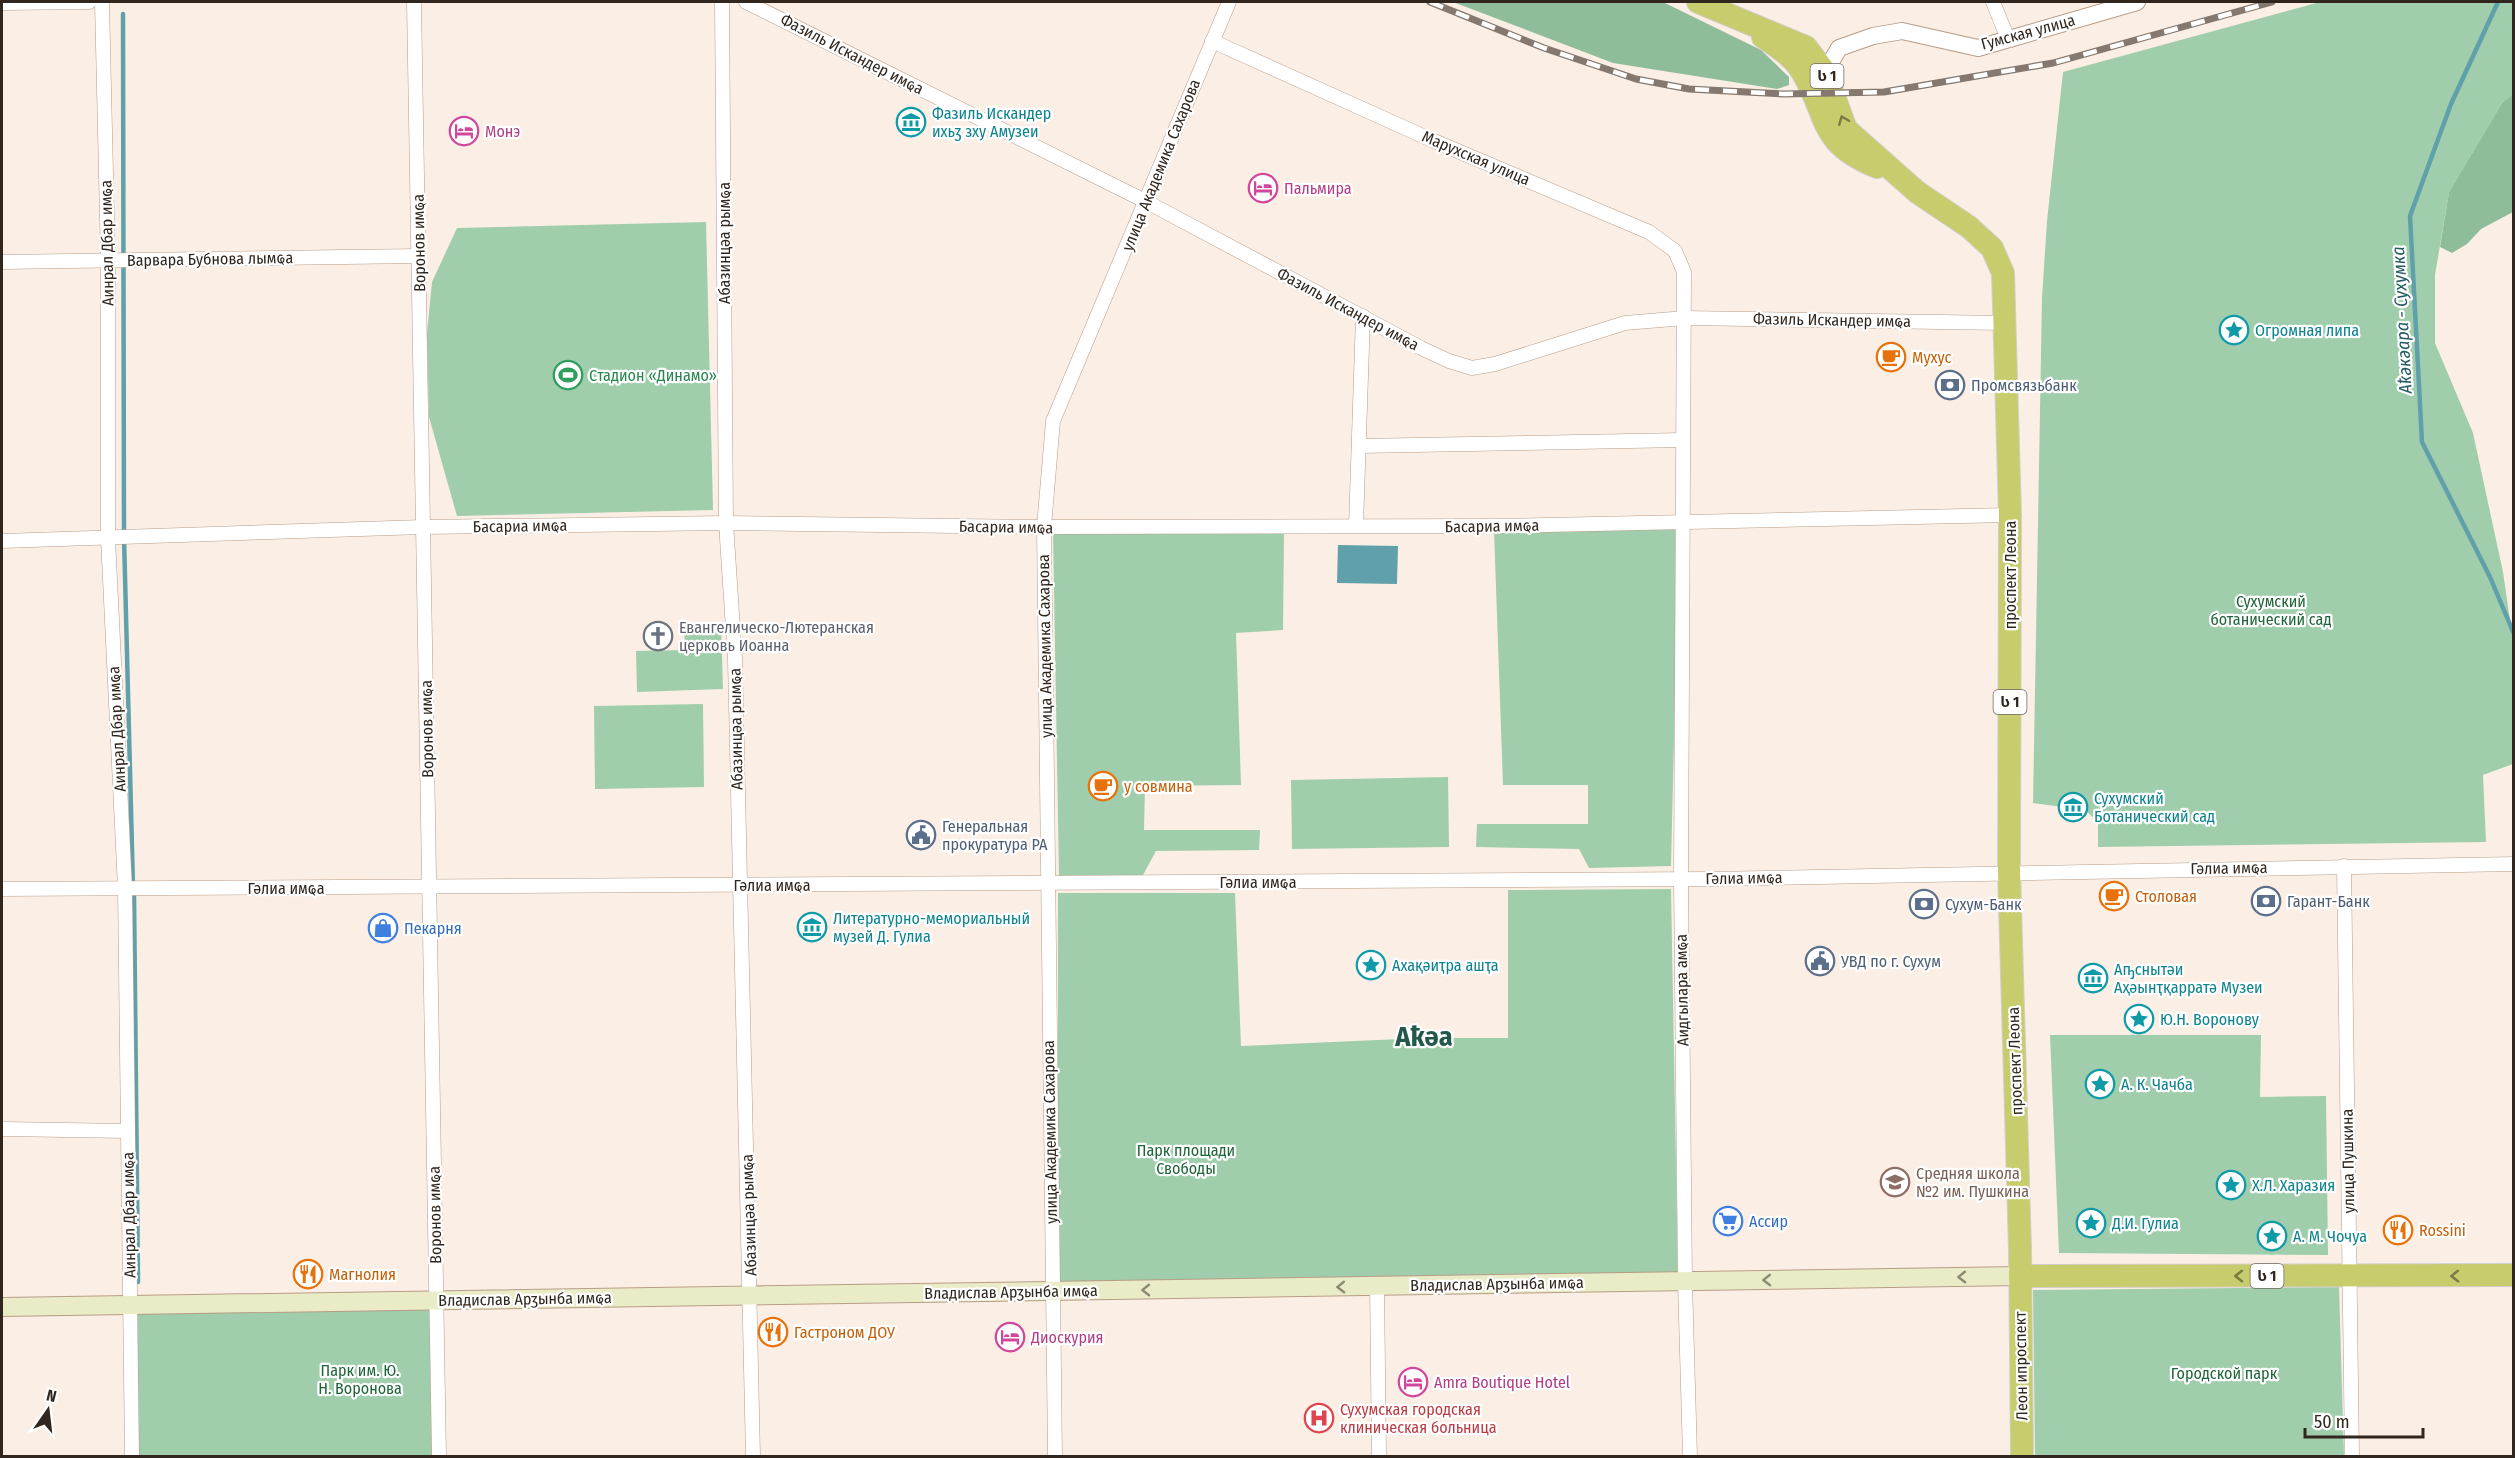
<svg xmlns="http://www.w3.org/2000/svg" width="2515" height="1458" font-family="'Fira Sans Condensed','Noto Sans Georgian',sans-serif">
  <rect width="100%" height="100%" fill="#fbefe5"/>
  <g fill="#a0cdac">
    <polygon points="2320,2 2513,2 2513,94 2502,103 2449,192 2435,275 2435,343 2473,433 2503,572 2513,641 2513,764 2483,775 2486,842 2098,847 2098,822 2085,810 2033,803 2042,298 2047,221 2063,72"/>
    <polygon points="706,222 713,510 457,516 429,417 427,333 432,282 457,228"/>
    <polygon points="1679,526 1671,866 1589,868 1579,849 1476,847 1477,824 1588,824 1588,785 1503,785 1494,531"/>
    <polygon points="1284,532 1283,630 1236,633 1241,785 1145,786 1144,830 1260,830 1259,850 1156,851 1143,875 1059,876 1053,534"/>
    <polygon points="721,624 723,689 637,692 636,651 685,650 684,625"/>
    <polygon points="703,704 704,787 595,789 594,706"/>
    <polygon points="1448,777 1449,847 1292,849 1291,780"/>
    <polygon points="1671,889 1678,1276 1058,1288 1058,893 1235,893 1241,1046 1423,1038 1508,1038 1508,890"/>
    <polygon points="2050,1035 2261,1035 2260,1097 2326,1096 2328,1255 2059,1253"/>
    <polygon points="2339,1287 2344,1456 2035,1456 2033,1290"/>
    <polygon points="436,1301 439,1456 132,1456 130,1306"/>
  </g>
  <g fill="#8fbc9b">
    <polygon points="1453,2 1663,2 1761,50 1789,77 1789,85 1777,89 1613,63"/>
    <polygon points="2513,94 2513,212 2481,229 2467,244 2452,253 2440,247 2449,192 2502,103"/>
  </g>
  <polygon fill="#60a0aa" points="1338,545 1398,546 1397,584 1337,583"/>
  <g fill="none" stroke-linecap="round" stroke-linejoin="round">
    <g stroke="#60a0aa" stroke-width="4.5">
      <polyline points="2498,2 2451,104 2410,216 2422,442 2490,577 2514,634"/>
      <polyline points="123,14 124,537 133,887"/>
      <polyline points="134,893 138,1282"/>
    </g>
    <g stroke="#b89c86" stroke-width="15">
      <g id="minor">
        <polyline points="102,2 108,260 108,538 125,888 132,1456"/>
        <polyline points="414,2 439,1456"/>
        <polyline points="722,2 726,523 735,659 753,1456"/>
        <polyline points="746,2 1147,202 1421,348 1449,361 1472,368 1495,364 1625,323 1685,318 2004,323"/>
        <polyline points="1993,2 2008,39"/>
        <polyline points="2,3 89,2"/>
        <polyline points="1212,41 1434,141 1649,232 1675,251 1684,272 1681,879 1685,1282 1690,1456"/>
        <polyline points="2,262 419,256"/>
        <polyline points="1359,446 1683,440"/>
        <polyline points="1356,526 1363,316"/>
        <polyline points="2,541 423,527 726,523 1044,527 1505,526 2010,515"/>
        <polyline points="2344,866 2352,1456"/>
        <polyline points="2,889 1710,879 2514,864"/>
        <polyline points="2,1129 128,1131"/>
        <polyline points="1377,1286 1379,1456"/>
        <polyline points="1055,1456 1044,527 1053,421 1229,2"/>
      </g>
    </g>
    <g stroke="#b89c86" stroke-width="18">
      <polyline id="tertiary" points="1820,81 1839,48 1873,36 1902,31 1978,48 2137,2"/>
    </g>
    <g stroke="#b89c86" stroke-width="20">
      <polyline id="secondary" points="2,1307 2020,1276"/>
    </g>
    <g stroke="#d2cfcd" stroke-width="24">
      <g id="trunk">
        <polyline points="1698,2 1806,47 1825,72 1846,129 1917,192 1969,227 1992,248 2003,273 2010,515 2009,872 2020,1249 2022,1456"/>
        <path d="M1763 37C1776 46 1792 56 1801 70 1830 117 1816 142 1877 167"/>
        <polyline points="2020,1276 2514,1275"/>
      </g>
    </g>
    <use href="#minor" stroke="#fff" stroke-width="14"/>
    <use href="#tertiary" stroke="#fff" stroke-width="16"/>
    <use href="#secondary" stroke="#eaecc8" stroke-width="18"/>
    <use href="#trunk" stroke="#c7cc6c" stroke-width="22"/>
    <g stroke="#84786f" stroke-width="7">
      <polyline id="rail" points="1430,2 1544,48 1636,79 1689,89 1784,94 1884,92 2053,63 2272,2"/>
    </g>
    <use href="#rail" stroke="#fff" stroke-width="4.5" stroke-dasharray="14" stroke-linecap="butt"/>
  </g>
  <defs><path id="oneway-chevron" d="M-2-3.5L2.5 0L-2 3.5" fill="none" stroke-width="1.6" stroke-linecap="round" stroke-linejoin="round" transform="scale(1.5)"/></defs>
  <g stroke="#7c7944">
    <use href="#oneway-chevron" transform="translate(1843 120) rotate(-112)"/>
    <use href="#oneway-chevron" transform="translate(2239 1276) rotate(180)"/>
    <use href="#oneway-chevron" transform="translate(2455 1276) rotate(179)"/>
  </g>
  <g stroke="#8e8972">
    <use href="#oneway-chevron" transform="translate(1962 1277) rotate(179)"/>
    <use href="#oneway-chevron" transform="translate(1767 1280) rotate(179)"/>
    <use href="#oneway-chevron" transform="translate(1341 1287) rotate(179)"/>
    <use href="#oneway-chevron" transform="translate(1146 1290) rotate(179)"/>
  </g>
  <defs>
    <g id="museum-ring" transform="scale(1.5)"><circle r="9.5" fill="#fff" stroke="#0f9aa8" stroke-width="1.5"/><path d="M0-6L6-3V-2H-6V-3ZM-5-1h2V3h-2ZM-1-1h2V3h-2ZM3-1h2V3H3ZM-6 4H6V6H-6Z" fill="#0f9aa8"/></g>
    <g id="hotel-ring" transform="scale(1.5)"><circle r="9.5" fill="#fff" stroke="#d1479c" stroke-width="1.5"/><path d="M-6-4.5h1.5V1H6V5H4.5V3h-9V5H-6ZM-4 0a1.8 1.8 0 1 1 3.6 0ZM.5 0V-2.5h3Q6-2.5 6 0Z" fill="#d1479c"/></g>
    <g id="sight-ring" transform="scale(1.5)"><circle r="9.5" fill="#fff" stroke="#0f9aa8" stroke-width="1.5"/><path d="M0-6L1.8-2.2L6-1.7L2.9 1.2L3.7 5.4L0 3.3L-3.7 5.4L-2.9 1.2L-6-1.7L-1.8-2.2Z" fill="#0f9aa8"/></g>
    <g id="cafe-ring" transform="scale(1.5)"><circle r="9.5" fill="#fff" stroke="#e8710a" stroke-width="1.5"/><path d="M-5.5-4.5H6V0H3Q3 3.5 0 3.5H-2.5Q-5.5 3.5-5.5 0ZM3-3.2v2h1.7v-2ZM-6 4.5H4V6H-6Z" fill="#e8710a"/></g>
    <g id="stadium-ring" transform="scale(1.5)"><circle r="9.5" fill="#fff" stroke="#2e9e5b" stroke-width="1.5"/><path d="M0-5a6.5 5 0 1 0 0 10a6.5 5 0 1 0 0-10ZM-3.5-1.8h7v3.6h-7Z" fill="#2e9e5b"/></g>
    <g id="bank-ring" transform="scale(1.5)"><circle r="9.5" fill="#fff" stroke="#5c6f8a" stroke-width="1.5"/><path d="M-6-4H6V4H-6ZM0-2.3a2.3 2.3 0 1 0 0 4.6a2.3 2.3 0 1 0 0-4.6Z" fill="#5c6f8a"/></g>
    <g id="church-ring" transform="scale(1.5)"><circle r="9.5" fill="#fff" stroke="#6b7280" stroke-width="1.5"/><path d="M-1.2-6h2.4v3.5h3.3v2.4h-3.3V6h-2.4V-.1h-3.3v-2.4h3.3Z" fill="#6b7280"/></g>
    <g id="civic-ring" transform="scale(1.5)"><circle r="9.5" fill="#fff" stroke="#5c6f8a" stroke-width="1.5"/><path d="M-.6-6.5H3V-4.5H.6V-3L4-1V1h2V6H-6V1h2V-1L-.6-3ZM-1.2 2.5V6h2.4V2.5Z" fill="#5c6f8a"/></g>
    <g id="shop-ring" transform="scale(1.5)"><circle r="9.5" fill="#fff" stroke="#3f7fe0" stroke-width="1.5"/><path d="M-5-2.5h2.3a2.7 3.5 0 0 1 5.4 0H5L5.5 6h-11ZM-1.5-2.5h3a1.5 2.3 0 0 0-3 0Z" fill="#3f7fe0"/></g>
    <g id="school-ring" transform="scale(1.5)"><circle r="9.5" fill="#fff" stroke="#8d6e63" stroke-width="1.5"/><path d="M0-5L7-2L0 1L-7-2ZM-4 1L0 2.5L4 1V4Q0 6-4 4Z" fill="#8d6e63"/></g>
    <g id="supermarket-ring" transform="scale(1.5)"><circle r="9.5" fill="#fff" stroke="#3f7fe0" stroke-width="1.5"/><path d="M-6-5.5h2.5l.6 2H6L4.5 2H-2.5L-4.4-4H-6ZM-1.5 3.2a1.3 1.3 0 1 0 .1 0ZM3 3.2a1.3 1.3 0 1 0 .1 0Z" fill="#3f7fe0"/></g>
    <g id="restaurant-ring" transform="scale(1.5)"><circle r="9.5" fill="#fff" stroke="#e8710a" stroke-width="1.5"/><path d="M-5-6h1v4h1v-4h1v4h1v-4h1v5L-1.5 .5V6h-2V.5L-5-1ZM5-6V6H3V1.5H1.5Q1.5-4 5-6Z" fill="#e8710a"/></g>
    <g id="hospital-ring" transform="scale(1.5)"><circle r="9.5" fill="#fff" stroke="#e0444e" stroke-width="1.5"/><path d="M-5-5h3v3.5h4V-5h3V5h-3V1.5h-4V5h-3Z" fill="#e0444e"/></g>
  </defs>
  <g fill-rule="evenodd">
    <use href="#museum-ring" x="911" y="122"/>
    <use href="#hotel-ring" x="464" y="131"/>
    <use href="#hotel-ring" x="1263" y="188"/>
    <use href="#sight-ring" x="2234" y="330"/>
    <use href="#cafe-ring" x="1891" y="357"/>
    <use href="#stadium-ring" x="568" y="375"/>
    <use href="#bank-ring" x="1950" y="385"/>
    <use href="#church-ring" x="658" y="636"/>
    <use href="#cafe-ring" x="1103" y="786"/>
    <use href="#museum-ring" x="2073" y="807"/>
    <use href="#civic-ring" x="921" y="835"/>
    <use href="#cafe-ring" x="2114" y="896"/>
    <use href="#bank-ring" x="2266" y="901"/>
    <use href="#bank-ring" x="1924" y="904"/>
    <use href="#museum-ring" x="812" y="927"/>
    <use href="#shop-ring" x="383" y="928"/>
    <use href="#civic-ring" x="1820" y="961"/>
    <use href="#sight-ring" x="1371" y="965"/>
    <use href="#museum-ring" x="2093" y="978"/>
    <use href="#sight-ring" x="2139" y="1019"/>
    <use href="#sight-ring" x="2100" y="1084"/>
    <use href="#school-ring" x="1895" y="1182"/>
    <use href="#sight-ring" x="2231" y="1185"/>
    <use href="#supermarket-ring" x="1728" y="1221"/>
    <use href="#sight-ring" x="2091" y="1223"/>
    <use href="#restaurant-ring" x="2398" y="1230"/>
    <use href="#sight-ring" x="2272" y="1236"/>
    <use href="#restaurant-ring" x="308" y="1274"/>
    <use href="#restaurant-ring" x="773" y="1332"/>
    <use href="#hotel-ring" x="1010" y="1337"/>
    <use href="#hotel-ring" x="1413" y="1382"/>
    <use href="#hospital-ring" x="1319" y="1418"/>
  </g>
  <g text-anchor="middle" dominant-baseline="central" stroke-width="4.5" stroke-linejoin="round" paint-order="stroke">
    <g fill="#fff" stroke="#6f6761" stroke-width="1.5">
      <rect x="1810.5" y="64" width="33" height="24" rx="4.5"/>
      <rect x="1993.5" y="690" width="33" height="24" rx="4.5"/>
      <rect x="2250.5" y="1264" width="33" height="24" rx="4.5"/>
    </g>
    <g font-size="15" font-weight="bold" fill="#31261d">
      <text x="1827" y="76">ს 1</text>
      <text x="2010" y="702">ს 1</text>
      <text x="2267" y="1276">ს 1</text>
    </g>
    <g font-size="16" fill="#31261d" stroke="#fff">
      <text transform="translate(2028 32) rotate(-15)">Гумская улица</text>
      <text transform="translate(852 54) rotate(27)">Фазиль Искандер имҩа</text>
      <text transform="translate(1476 158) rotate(23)">Марухская улица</text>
      <text transform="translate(1161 165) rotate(-68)">улица Академика Сахарова</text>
      <text transform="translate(107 243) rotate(-91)">Аинрал Дбар имҩа</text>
      <text transform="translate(419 243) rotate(-91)">Воронов имҩа</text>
      <text transform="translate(724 243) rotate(-90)">Абазинцәа рымҩа</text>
      <text transform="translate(210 259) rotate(-1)">Варвара Бубнова лымҩа</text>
      <text transform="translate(1348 309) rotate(28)">Фазиль Искандер имҩа</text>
      <text transform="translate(1832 320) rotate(1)">Фазиль Искандер имҩа</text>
      <text transform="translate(520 526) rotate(-1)">Басариа имҩа</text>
      <text transform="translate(1492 526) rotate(-1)">Басариа имҩа</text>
      <text transform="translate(1006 527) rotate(1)">Басариа имҩа</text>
      <text transform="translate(2010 575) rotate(-90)">проспект Леона</text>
      <text transform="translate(1045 646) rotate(-91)">улица Академика Сахарова</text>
      <text transform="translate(117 729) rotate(-93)">Аинрал Дбар имҩа</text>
      <text transform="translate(427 729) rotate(-91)">Воронов имҩа</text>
      <text transform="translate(736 729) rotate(-91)">Абазинцәа рымҩа</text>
      <text transform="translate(2229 868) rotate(-1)">Гәлиа имҩа</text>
      <text transform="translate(1744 878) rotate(-1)">Гәлиа имҩа</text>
      <text x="1258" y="882">Гәлиа имҩа</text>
      <text x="772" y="885">Гәлиа имҩа</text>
      <text x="286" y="888">Гәлиа имҩа</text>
      <text transform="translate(1682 990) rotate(-91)">Аидгылара амҩа</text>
      <text transform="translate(2015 1061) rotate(-92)">проспект Леона</text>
      <text transform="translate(1050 1132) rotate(-91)">улица Академика Сахарова</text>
      <text transform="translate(2348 1161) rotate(-91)">улица Пушкина</text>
      <text transform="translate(129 1215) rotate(-91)">Аинрал Дбар имҩа</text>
      <text transform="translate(435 1215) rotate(-91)">Воронов имҩа</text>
      <text transform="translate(749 1215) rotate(-92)">Абазинцәа рымҩа</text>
      <text transform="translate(1497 1284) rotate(-1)">Владислав Арӡынба имҩа</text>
      <text transform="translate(1011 1292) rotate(-1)">Владислав Арӡынба имҩа</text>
      <text transform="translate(525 1299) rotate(-1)">Владислав Арӡынба имҩа</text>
      <text transform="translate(2021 1366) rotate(-91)">Леон ипроспект</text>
    </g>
    <g font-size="16" fill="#0d838f" stroke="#fff" text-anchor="start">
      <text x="932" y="113">Фазиль Искандер<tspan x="932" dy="18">ихьӡ зху Амузеи</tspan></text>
      <text x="2255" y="330">Огромная липа</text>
      <text x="2094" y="798">Сухумский<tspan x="2094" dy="18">Ботанический сад</tspan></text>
      <text x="833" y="918">Литературно-мемориальный<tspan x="833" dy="18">музей Д. Гулиа</tspan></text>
      <text x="1392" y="965">Ахақәиҭра ашҭа</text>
      <text x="2114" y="969">Аҧснытәи<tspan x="2114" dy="18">Аҳәынҭқарратә Музеи</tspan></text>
      <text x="2160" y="1019">Ю.Н. Воронову</text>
      <text x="2121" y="1084">А. К. Чачба</text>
      <text x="2252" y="1185">Х.Л. Харазия</text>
      <text x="2112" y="1223">Д.И. Гулиа</text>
      <text x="2293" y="1236">А. М. Чочуа</text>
    </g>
    <g font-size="16" fill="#b23c85" stroke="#fff" text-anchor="start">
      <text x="485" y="131">Монэ</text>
      <text x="1284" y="188">Пальмира</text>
      <text x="1031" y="1337">Диоскурия</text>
      <text x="1434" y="1382">Amra Boutique Hotel</text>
    </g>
    <g font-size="16" fill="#c56008" stroke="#fff" text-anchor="start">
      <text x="1912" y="357">Мухус</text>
      <text x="1124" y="786">у совмина</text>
      <text x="2135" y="896">Столовая</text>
      <text x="2419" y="1230">Rossini</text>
      <text x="329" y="1274">Магнолия</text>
      <text x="794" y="1332">Гастроном ДОУ</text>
    </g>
    <g font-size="16" fill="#27864d" stroke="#fff" text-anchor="start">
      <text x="589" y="375">Cтадион «Динамо»</text>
    </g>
    <g font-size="16" fill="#4e5e75" stroke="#fff" text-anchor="start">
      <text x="1971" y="385">Промсвязьбанк</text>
      <text x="942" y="826">Генеральная<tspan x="942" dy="18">прокуратура РА</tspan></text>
      <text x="2287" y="901">Гарант-Банк</text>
      <text x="1945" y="904">Сухум-Банк</text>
      <text x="1841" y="961">УВД по г. Сухум</text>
    </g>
    <g font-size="16" fill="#20653a" stroke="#fff">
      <text x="2271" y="601">Сухумский<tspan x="2271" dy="18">ботанический сад</tspan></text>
      <text x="1186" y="1150">Парк площади<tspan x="1186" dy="18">Свободы</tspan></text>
      <text x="360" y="1370">Парк им. Ю.<tspan x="360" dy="18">Н. Воронова</tspan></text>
      <text x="2224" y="1373">Городской парк</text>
    </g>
    <g font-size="16" fill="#5b616d" stroke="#fff" text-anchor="start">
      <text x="679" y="627">Евангелическо-Лютеранская<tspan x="679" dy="18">церковь Иоанна</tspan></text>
    </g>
    <g font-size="16" fill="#366cbe" stroke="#fff" text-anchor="start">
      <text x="404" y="928">Пекарня</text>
      <text x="1749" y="1221">Ассир</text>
    </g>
    <g font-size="16" fill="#785e54" stroke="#fff" text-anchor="start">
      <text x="1916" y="1173">Средняя школа<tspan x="1916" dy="18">№2 им. Пушкина</tspan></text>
    </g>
    <g font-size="16" fill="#be3a42" stroke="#fff" text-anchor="start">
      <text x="1340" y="1409">Сухумская городская<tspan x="1340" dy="18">клиническая больница</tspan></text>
    </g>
    <g font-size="18" font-style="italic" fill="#245a62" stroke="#fff">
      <text transform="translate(2402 320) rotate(-93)">Аҟәкәара - Сухумка</text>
    </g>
    <g font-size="28" font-weight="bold" fill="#23584b" stroke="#fff">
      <text x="1424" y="1036">Аҟəа</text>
    </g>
  </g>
  <rect width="2515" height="1458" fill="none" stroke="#31261d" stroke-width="6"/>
  <g transform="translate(48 1410) rotate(14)" stroke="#ffffff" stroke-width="4.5" paint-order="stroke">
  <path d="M0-4.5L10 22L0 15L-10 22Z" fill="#31261d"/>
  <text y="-9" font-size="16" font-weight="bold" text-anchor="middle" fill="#31261d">N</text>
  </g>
  <path d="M2305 1428v9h118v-9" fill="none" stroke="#31261d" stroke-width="3"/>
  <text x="2314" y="1428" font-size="18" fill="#31261d" stroke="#ffffff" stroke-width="4.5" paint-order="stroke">50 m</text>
</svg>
